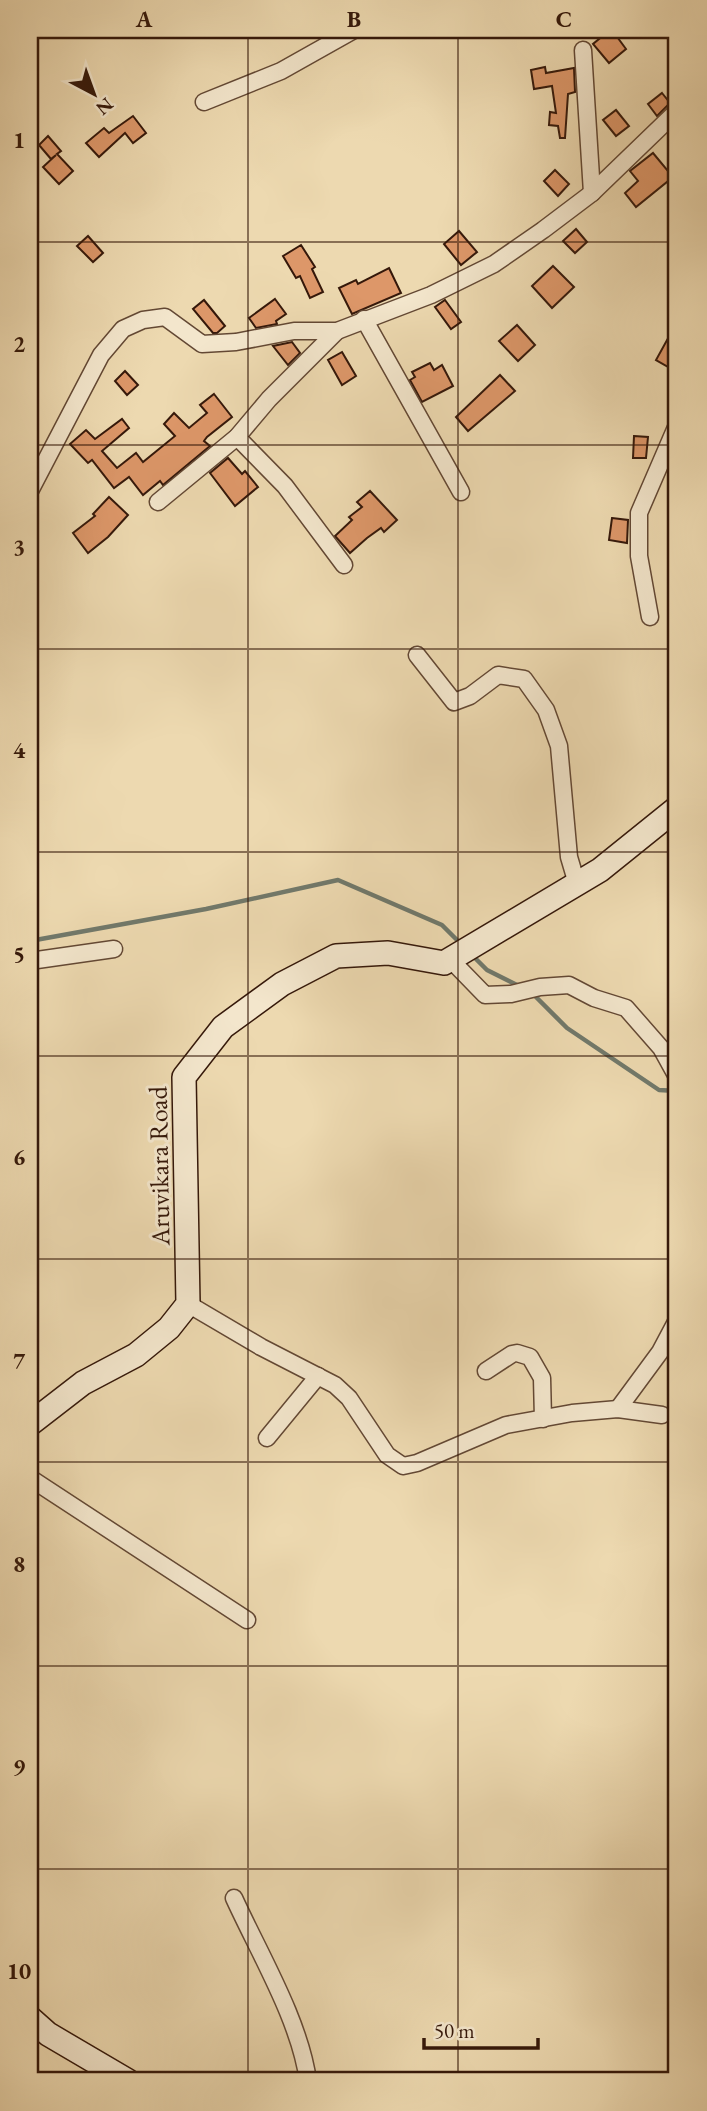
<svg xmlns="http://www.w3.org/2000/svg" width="707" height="2111" font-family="'EB Garamond',serif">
  <rect width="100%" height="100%" fill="#edd9b0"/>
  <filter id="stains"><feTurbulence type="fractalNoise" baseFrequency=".00286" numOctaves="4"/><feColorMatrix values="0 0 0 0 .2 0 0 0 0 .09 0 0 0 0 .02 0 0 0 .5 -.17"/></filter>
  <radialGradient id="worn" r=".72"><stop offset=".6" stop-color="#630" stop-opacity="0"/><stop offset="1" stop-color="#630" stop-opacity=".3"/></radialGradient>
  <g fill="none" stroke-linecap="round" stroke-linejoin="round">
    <g stroke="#71796b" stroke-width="4.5">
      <polyline points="30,941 206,909 338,880 442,925 457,940"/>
      <polyline points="476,959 487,970 519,986"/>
      <polyline points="533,994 567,1028 659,1090 677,1091"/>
    </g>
  </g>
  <g fill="#dd9769" stroke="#35180a" stroke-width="2">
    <polygon points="610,30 612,30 626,49 609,63 593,44"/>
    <polygon points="545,67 546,73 574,68 575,92 568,94 565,138 560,138 558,126 549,125 550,112 556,113 552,86 534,89 531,70"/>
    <polygon points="662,93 670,103 657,116 648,104"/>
    <polygon points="616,110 629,126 616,136 603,120"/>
    <polygon points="133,116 146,133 133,143 125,133 99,157 86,143 104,128 109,133"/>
    <polygon points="48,136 61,151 57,154 73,171 59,184 43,167 56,155 51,159 39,145"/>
    <polygon points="653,153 673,177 636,207 625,193 638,181 630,171"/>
    <polygon points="555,170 569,184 558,196 544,181"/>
    <polygon points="576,229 587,242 575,253 563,241"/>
    <polygon points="459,231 477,252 461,265 444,244"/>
    <polygon points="88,236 103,253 93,262 77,246"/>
    <polygon points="301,245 315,267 312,269 323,292 310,298 300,276 296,278 283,256"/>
    <polygon points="553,266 574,287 552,308 532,286"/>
    <polygon points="389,268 401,293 352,314 339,288 356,280 358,284"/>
    <polygon points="275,299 286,314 276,321 277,324 256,328 249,318"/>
    <polygon points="204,300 225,326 217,333 213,333 193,309"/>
    <polygon points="445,300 461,322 451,329 435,307"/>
    <polygon points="677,322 677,372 656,360"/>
    <polygon points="517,325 535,345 518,361 499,341"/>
    <polygon points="292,342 300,353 288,365 273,346"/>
    <polygon points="342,352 356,376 342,385 328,360"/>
    <polygon points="430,363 434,370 442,365 453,386 422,402 410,380 415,377 412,372"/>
    <polygon points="125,371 138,385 127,395 115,381"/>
    <polygon points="500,375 515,391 468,431 456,417"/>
    <polygon points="214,394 232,417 207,437 204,441 210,446 163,485 160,481 143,495 129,477 114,488 92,460 88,463 70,444 86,430 95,439 122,419 129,428 102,451 117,468 136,453 143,462 175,436 164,424 174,413 189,428 207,413 200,405"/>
    <polygon points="634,436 648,437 646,458 633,458"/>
    <polygon points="228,458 242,474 245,471 258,487 235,506 210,473"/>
    <polygon points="370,491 397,520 384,532 381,528 367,538 350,553 335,536 352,520 349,517 362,507 357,502"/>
    <polygon points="109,497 128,515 108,537 88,553 73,533 95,516 93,514"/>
    <polygon points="612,518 628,520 627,543 609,540"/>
  </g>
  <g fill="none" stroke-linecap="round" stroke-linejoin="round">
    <g stroke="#634834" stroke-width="19">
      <g id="street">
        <polyline points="583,50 592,193"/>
        <polyline points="204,102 281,71 354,30"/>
        <polyline points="364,319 461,492"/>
        <polyline points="237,437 285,486 344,565"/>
        <polyline points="30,491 101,355 123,329 143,320 165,317 202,344 236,342 294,331 337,331 431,295 494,264 543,230 592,193 677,111"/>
        <polyline points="158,502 237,437 269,399 337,331"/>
        <polyline points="650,617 639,556 639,513 677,425"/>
        <polyline points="417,655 454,702 470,696 498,675 524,679 546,710 559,746 569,857 577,884"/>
        <polyline points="450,959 485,995 511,994 540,987 569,985 594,998 626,1008 661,1048 677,1077"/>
        <polyline points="30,961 114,949"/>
        <polyline points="188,1304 261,1347 335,1385 349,1398 387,1455 403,1466 417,1463 506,1425 572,1413 618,1409 662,1415"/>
        <polyline points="486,1371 512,1354 517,1353 530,1357 542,1378 543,1419"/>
        <polyline points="618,1409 660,1352 677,1320"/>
        <polyline points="267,1438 318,1376"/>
        <polyline points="30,1478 247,1620"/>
        <path d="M234 1898C259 1953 300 2021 308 2081"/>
      </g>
    </g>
    <g stroke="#35180a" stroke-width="26">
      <g id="secondary">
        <polyline points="30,1424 83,1383 136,1355 169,1328 188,1304 184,1077 223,1027 282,984 336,956 388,953 444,963 600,870 677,808"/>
        <polyline points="30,2018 48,2034 128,2081"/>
      </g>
    </g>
    <use href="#street" stroke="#f3e6cc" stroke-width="16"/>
    <use href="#secondary" stroke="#f3e6cc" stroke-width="23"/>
  </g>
  <path fill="none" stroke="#35180a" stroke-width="2" stroke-opacity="0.55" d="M248 30V2081M458 30V2081M30 242H677M30 445H677M30 649H677M30 852H677M30 1056H677M30 1259H677M30 1462H677M30 1666H677M30 1869H677"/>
  <g text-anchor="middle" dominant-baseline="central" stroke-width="6" stroke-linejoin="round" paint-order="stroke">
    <g font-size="26" fill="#35180a" stroke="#f3e6cc">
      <text transform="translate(159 1166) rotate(-91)">Aruvikara Road</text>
    </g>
  </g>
  <rect width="707" height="2111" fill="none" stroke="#edd9b0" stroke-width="77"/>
  <g transform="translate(94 94) rotate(139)" stroke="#f3e6cc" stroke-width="5" paint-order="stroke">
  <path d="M0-5L12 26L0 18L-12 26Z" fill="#35180a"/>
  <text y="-10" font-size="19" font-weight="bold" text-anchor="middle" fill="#35180a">N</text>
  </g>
  <path d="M424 2038v10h114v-10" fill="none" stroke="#35180a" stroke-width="3.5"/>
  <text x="434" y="2038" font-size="21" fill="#35180a" stroke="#f3e6cc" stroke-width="5" paint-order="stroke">50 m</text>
  <rect x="38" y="38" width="630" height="2034" fill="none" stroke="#35180a" stroke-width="2.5"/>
  <g font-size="23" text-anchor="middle" font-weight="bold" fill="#35180a">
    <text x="144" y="27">A</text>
    <text x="354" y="27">B</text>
    <text x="564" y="27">C</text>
    <text x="19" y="148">1</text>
    <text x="19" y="352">2</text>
    <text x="19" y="555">3</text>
    <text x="19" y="758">4</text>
    <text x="19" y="962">5</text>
    <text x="19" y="1165">6</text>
    <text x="19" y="1369">7</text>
    <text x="19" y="1572">8</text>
    <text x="19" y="1775">9</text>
    <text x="19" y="1979">10</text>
  </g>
  <rect width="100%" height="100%" filter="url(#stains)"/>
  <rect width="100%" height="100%" fill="url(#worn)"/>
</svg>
